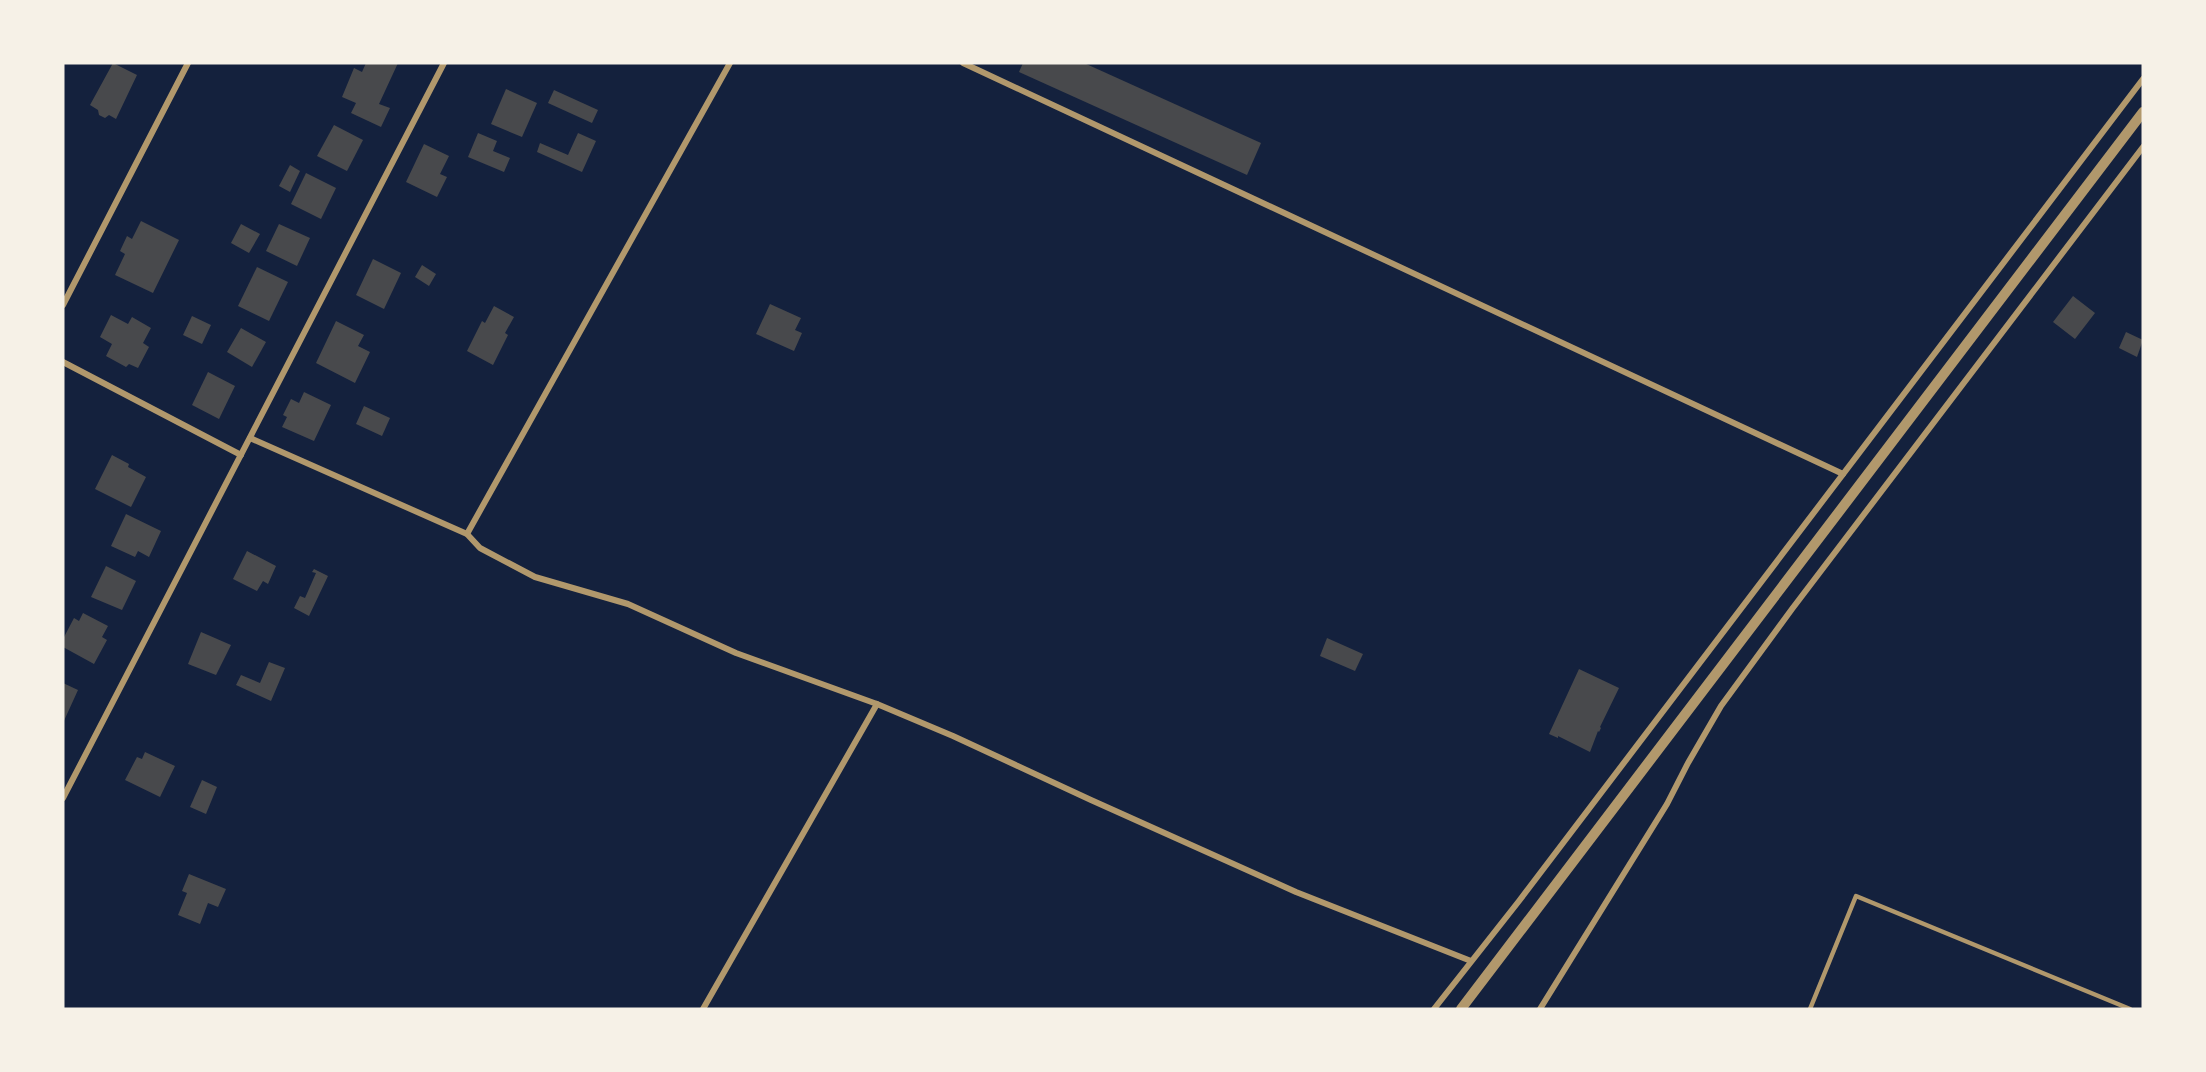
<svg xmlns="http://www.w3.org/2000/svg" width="2206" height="1072" font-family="Raleway,sans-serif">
  <rect width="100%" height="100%" fill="#14213d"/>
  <g fill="#48494c">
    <polygon points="113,63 137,75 116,119 109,115 105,118 99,115 98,110 90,105"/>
    <polygon points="366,63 398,63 379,104 390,108 381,127 351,113 356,103 342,97 354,68 362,72"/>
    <polygon points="1023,63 1084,63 1261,143 1247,175 1019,72"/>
    <polygon points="506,89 537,103 522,137 491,124"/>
    <polygon points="554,90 598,110 592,123 548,103"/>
    <polygon points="334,125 363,140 347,171 317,156"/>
    <polygon points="478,133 497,141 493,151 510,158 504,172 468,157"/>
    <polygon points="578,133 596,141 582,172 537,152 540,143 568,155"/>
    <polygon points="424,144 449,156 440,174 447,177 437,197 406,182"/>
    <polygon points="290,165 300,171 290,192 279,186"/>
    <polygon points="306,173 336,188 321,219 291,204"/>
    <polygon points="141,221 179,240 153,293 115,275 125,254 120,251 127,236 132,239"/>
    <polygon points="241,224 260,234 249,253 231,243"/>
    <polygon points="279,224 310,238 297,266 266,251"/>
    <polygon points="373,259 401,273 384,309 356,295"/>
    <polygon points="422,265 436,274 429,286 415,277"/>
    <polygon points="257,267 288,282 269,321 238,306"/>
    <polygon points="2073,296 2095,313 2075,339 2053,322"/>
    <polygon points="770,304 801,318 795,330 802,333 794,351 756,334"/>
    <polygon points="494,306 514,317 505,333 508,335 493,365 467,351 482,321 485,323"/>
    <polygon points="111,315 128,324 132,317 151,328 143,343 149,347 138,368 129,364 126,367 106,356 112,344 100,337"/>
    <polygon points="192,316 211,325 202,344 183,335"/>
    <polygon points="336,321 364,335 358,346 370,352 355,383 316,363"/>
    <polygon points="241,328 266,342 252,367 227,352"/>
    <polygon points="2126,332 2143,340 2137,357 2119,348"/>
    <polygon points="208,372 235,386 219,419 192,405"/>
    <polygon points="304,392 331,405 314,441 282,427 287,417 283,415 291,399 299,403"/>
    <polygon points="364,406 390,418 382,436 356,424"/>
    <polygon points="112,455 129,464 128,467 146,477 131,507 95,489"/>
    <polygon points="126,514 161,531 149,557 138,551 135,557 111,546"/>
    <polygon points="247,551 276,566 268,584 263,581 257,591 233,579"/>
    <polygon points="106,566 136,581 122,610 91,597"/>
    <polygon points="314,569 328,576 309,616 294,608 300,596 305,598 316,573 312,572"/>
    <polygon points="83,613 108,626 102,637 107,640 94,664 63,647 63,639 74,618 79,621"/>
    <polygon points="201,632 231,645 216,675 188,664"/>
    <polygon points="1327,638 1363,654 1355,671 1320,656"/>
    <polygon points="269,662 285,668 271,701 236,685 241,675 260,683"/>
    <polygon points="1579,669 1619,688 1600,727 1601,728 1599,732 1598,731 1590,752 1558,736 1558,738 1549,734"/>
    <polygon points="63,683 78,690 63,723"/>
    <polygon points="145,752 175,766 160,797 125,780 137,757 142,759"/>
    <polygon points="202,780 217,787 206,814 190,807"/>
    <polygon points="189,874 226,889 218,907 208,903 200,924 178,915 187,893 182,891"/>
  </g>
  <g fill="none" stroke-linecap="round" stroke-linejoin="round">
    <polyline stroke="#b1986c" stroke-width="4.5" points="1810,1009 1856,896 2130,1009"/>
    <g stroke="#b1986c" stroke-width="6">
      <polyline points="963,63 1843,474"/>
      <polyline points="63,305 188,63"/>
      <polyline points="63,362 241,455"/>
      <polyline points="250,438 467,534 480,548 535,577 628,604 736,653 877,704 953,736 1091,800 1296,892 1471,961"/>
      <polyline points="467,534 730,63"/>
      <polyline points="63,798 444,63"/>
      <polyline points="703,1009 877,704"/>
      <polyline points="1434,1009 1519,901 2143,79"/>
      <polyline points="1540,1009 1667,804 1688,763 1721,706 1792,609 2143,147"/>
    </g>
    <polyline stroke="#b1986c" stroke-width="10" points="1461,1009 2143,112"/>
  </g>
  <rect width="2206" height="1072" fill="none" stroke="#f6f1e7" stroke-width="129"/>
</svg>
